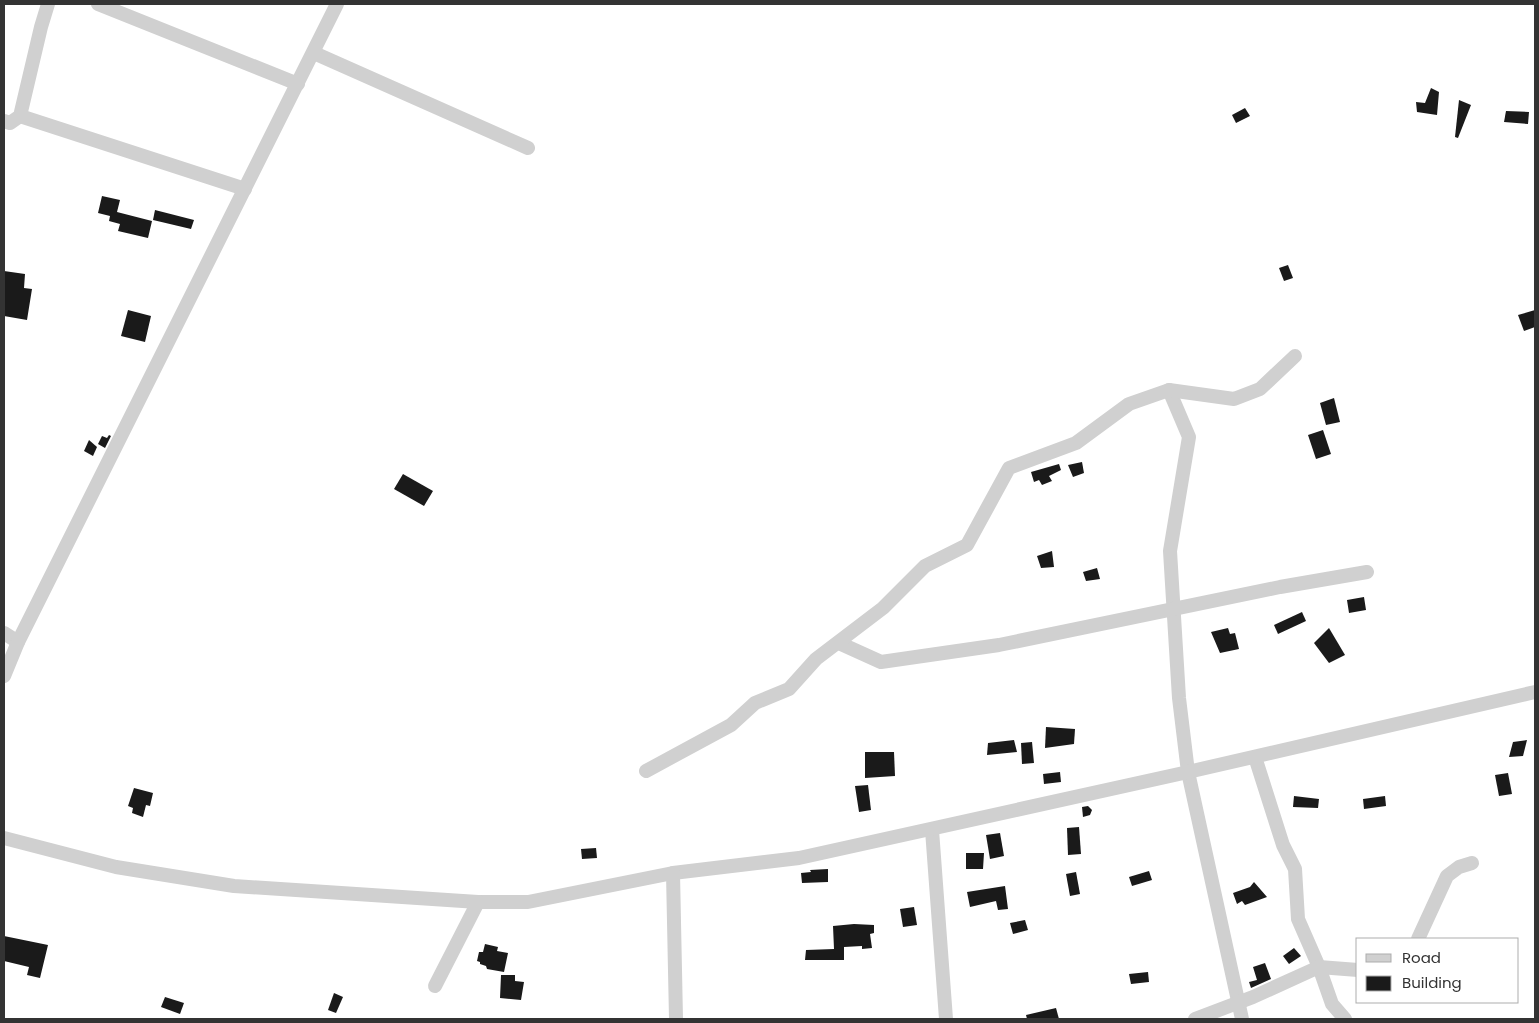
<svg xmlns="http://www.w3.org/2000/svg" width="1539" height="1023" font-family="Poppins,sans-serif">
  <rect width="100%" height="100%" fill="#fff"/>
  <g fill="#1a1a1a">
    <polygon points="1431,88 1439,92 1437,115 1417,112 1416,102 1425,103"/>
    <polygon points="1459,100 1471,105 1458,138 1455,137"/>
    <polygon points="1245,108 1250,116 1236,123 1232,115"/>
    <polygon points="1506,111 1529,112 1528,124 1504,122"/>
    <polygon points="102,196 120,200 117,212 152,221 148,238 118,231 120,224 109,221 110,216 98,213"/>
    <polygon points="155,210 194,220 191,229 153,220"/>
    <polygon points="1288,265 1293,278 1284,281 1279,268"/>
    <polygon points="4,271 25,274 24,288 32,289 27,320 4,316"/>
    <polygon points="128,310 151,316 145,342 121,336"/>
    <polygon points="1535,310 1535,327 1524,331 1518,315"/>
    <polygon points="1334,398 1340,422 1326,425 1320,403"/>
    <polygon points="1323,430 1331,454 1316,459 1308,435"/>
    <polygon points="109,435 111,436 105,448 98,444 102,436 107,438"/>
    <polygon points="89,440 97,447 93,456 84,451"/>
    <polygon points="1082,462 1084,473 1073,477 1068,465"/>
    <polygon points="1059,464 1061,470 1049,476 1052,481 1042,485 1039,480 1034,482 1031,472"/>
    <polygon points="403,474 433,491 424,506 394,489"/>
    <polygon points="1052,551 1054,567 1041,568 1037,556"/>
    <polygon points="1097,568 1100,579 1086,581 1083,572"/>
    <polygon points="1364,597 1366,610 1349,613 1347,600"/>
    <polygon points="1302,612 1306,621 1278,634 1274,625"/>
    <polygon points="1228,628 1230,634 1235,633 1239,649 1220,653 1211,632"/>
    <polygon points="1329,628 1345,655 1329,663 1314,643"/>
    <polygon points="1046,727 1075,729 1074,744 1045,748"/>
    <polygon points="1014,740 1017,752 987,755 988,743"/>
    <polygon points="1527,740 1523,756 1509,757 1513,742"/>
    <polygon points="1032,742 1034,763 1022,764 1021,743"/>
    <polygon points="865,752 894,752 895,776 865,778"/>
    <polygon points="1060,772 1061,782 1044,784 1043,774"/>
    <polygon points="1508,773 1512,794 1499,796 1495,775"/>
    <polygon points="868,785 871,810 859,812 855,786"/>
    <polygon points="134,788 153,793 150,806 146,805 143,817 132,813 133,808 128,806"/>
    <polygon points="1294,796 1319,799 1318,808 1293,807"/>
    <polygon points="1385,796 1386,806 1364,809 1363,799"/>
    <polygon points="1088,806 1092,810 1090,815 1083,817 1082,807"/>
    <polygon points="1079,827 1081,854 1068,855 1067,828"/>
    <polygon points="1000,833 1004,856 990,859 986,835"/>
    <polygon points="596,848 597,858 582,859 581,849"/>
    <polygon points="966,853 984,853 983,869 966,869"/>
    <polygon points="828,869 828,882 802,883 801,873 811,872 810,870"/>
    <polygon points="1149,871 1152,880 1132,886 1129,877"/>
    <polygon points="1076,872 1080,894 1070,896 1066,874"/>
    <polygon points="1254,882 1267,897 1245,905 1242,901 1237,904 1233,893 1250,887"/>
    <polygon points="1005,886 1008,909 998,910 996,901 970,907 967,892"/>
    <polygon points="914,907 917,925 903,927 900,909"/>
    <polygon points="1025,920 1028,930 1013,934 1010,923"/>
    <polygon points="854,924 874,925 874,933 870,934 872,948 862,949 862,946 844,947 844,960 805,960 806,950 834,949 833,926"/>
    <polygon points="4,936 48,945 40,978 27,975 29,967 4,961"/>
    <polygon points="485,944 498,947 497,951 508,953 504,972 487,969 486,966 480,964 480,962 477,961 479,952 483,952"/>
    <polygon points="1294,948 1301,956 1289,964 1283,956"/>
    <polygon points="1265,963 1271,979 1251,988 1249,982 1257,980 1253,967"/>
    <polygon points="1148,972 1149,982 1131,984 1129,974"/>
    <polygon points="501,975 515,975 515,981 524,982 521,1000 500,998"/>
    <polygon points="334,993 343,997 336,1013 328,1010"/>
    <polygon points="165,997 184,1003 180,1014 161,1007"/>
    <polygon points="1056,1008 1059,1019 1027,1019 1026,1015"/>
  </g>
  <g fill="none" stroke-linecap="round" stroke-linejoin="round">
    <g stroke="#d0d0d0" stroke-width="14">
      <polyline points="98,4 298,84"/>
      <polyline points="314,53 528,148"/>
      <polyline points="20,116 245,189"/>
      <polyline points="4,121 10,123 20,116 41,27 48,4"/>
      <polyline points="1169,390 1189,437 1170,551 1179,698 1188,772 1242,1019"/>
      <polyline points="4,633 18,642"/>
      <polyline points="839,643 881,662 999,645 1280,587 1367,572"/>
      <polyline points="4,676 18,642 337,4"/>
      <polyline points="1255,757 1283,845 1295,869 1298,919 1319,967 1332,1004 1345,1019"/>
      <polyline points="646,771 731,725 755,703 789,689 816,659 883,608 925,566 967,545 1009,468 1076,443 1129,404 1169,390 1234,399 1260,389 1295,356"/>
      <polyline points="932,830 946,1019"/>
      <polyline points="4,838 116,867 234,886 478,902 528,902 673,873 799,858 1188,772 1535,692"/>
      <polyline points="673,873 676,1019"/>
      <polyline points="1418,939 1447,876 1459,867 1472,863"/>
      <polyline points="435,986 478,902"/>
      <polyline points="1195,1019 1253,997 1319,967 1358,970"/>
    </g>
  </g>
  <rect width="1539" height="1023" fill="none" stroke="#333333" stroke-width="10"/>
  <rect x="1356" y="938" width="162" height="65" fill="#ffffff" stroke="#adadad"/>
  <rect x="1366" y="954" width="25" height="8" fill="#d0d0d0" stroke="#adadad"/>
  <text x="1402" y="963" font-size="15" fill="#333333">Road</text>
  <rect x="1366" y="976" width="25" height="15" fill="#1a1a1a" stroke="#adadad"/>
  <text x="1402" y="988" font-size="15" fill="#333333">Building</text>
</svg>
